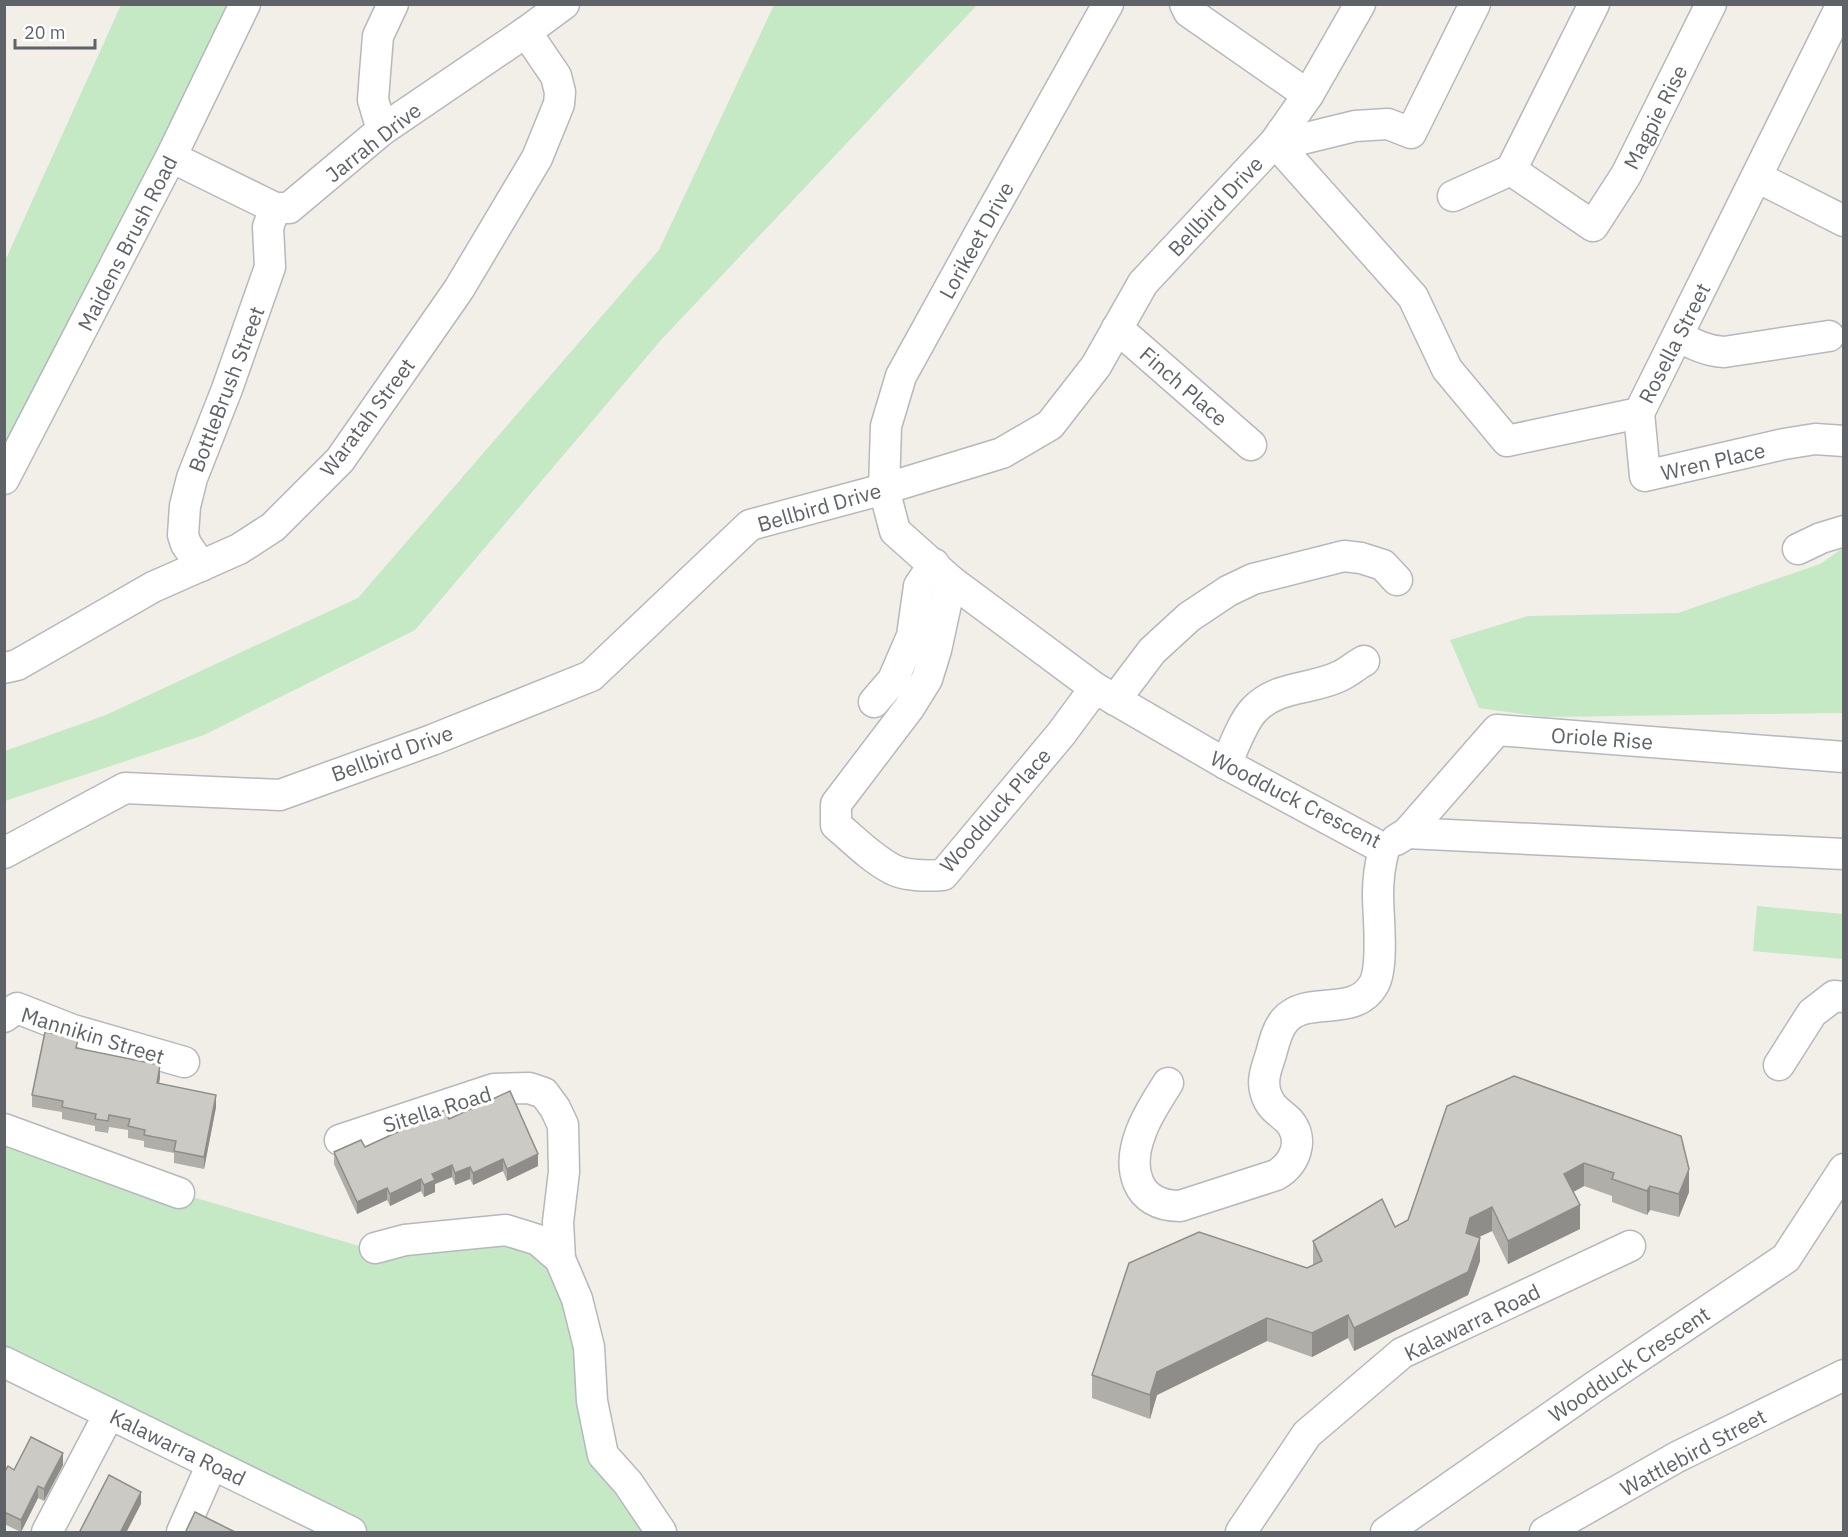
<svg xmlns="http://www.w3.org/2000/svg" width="1848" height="1537" font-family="'IBM Plex Sans',sans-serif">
  <rect width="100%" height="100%" fill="#f1efe8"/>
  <g fill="#c5e8c5">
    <polygon points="121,5 249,5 5,474 5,261"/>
    <polygon points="774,5 977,5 661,340 415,630 204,735 5,801 5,751 106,715 358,598 659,250"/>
    <polygon points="1843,548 1843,713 1545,717 1479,708 1450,640 1528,616 1678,613 1820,564"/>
    <polygon points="1757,906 1843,914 1843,959 1753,951"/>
    <polygon points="4,1129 179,1193 383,1253 506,1230 560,1259 592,1401 661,1532 351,1532 5,1362"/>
  </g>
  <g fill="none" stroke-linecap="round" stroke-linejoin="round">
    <g stroke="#b5b8bc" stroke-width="33">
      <g id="minor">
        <polyline points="1108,4 981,231 901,376 886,426 884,489 895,531 951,581 1095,688 1226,764 1384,849"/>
        <polyline points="1185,4 1189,12 1308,95"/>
        <polyline points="1594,4 1511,170 1593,226 1626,175 1711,4"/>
        <polyline points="382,130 373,100 375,73 378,36 393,4"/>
        <polyline points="1282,132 1286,137 1298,140 1355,126 1388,124 1411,133 1475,4"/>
        <polyline points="1275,142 1413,297 1447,369 1507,441 1639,413 1842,4"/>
        <polyline points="171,157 275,208 289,208 382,130 526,32 564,4"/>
        <polyline points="1757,177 1844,221"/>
        <polyline points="1453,196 1511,170"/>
        <polyline points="1117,328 1251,445"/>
        <path d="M1678 336C1693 344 1706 351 1724 352L1829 336"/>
        <polyline points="1639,413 1645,476 1784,444 1815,439 1844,441"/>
        <polyline points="4,479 171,157 245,4"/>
        <polyline points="1798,549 1821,538 1844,531"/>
        <polyline points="201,566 186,544 183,535 185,506 192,478 227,389 270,267 268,227 275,208"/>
        <path d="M951 581 936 650 927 679 909 708 836 804V825C854 840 871 858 892 869 904 876 928 876 943 875L1061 734 1095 688"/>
        <polyline points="4,668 17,665 153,587 239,549 273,527 340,460 459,289 537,158 559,104 560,92 556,76 526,32"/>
        <polyline points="1115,700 1152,651 1189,617 1228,591 1253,579 1344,556 1361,558 1383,565 1397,580"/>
        <polyline points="874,702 893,680 912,636 919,586 934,564"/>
        <path d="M1226 764C1233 749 1243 721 1254 710 1277 685 1312 690 1340 676 1349 672 1356 665 1364 661"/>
        <polyline points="1407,833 1497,730 1844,757"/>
        <polyline points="1396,840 1407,833 1844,854"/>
        <polyline points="4,853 125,788 280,795 432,740 591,676 750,525 884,489 1002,453 1050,425 1096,366 1143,283 1275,142 1308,95 1360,4"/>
        <polyline points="4,1017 17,1008 73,1030 184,1062"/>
        <polyline points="1779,1065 1812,1013 1834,996 1844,997"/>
        <path d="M1168 1083C1158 1099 1147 1115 1141 1132 1127 1168 1135 1206 1180 1206L1276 1175C1295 1164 1305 1140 1289 1121 1279 1111 1271 1109 1266 1094 1261 1080 1267 1067 1271 1054 1274 1043 1277 1029 1285 1020 1308 994 1355 1019 1374 984 1384 966 1378 916 1378 894 1378 878 1380 864 1384 849"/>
        <polyline points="4,1129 179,1193"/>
        <polyline points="340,1140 494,1089 529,1088 544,1093 555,1108 563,1125 564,1172 558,1222 560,1259"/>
        <polyline points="375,1248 405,1240 506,1230 538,1240 560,1259 577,1299 589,1347 592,1401 603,1455 628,1483 661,1532"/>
        <polyline points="4,1362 351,1532"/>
        <polyline points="47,1532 109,1414"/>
        <polyline points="182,1532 212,1464"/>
        <polyline points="1241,1532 1307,1434 1402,1353 1630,1246"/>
        <polyline points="1386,1532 1594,1387 1786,1258 1844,1169"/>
        <polyline points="1545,1532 1677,1457 1844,1375"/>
      </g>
    </g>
    <use href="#minor" stroke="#fff" stroke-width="30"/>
  </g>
  <g fill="#afaea9">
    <polygon points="78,1049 160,1077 159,1083 216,1107 204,1169 174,1163 174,1153 144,1147 144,1141 128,1138 128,1130 109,1127 108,1133 95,1131 95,1126 62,1119 62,1112 32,1107 32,1095"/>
    <polygon points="1447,1106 1689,1192 1679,1217 1650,1210 1647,1215 1612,1202 1612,1196 1584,1186 1573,1192 1580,1229 1508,1264 1492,1231 1479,1237 1480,1261 1468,1295 1354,1351 1348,1338 1312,1357 1267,1341 1157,1395 1150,1419 1092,1398 1092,1375 1313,1265 1313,1241 1395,1227 1408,1220"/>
    <polygon points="449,1119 538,1166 507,1181 503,1171 473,1185 470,1179 455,1185 452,1177 435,1184 435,1192 424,1197 421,1191 390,1206 387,1200 357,1214 334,1164 334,1152 365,1147"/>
    <polygon points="63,1465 44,1501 38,1498 21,1532 4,1524 4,1473 14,1470"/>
  </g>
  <g fill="#8f8d8a">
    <polygon points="160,1065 160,1077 157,1095 157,1083"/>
    <polygon points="216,1095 216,1107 204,1169 204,1157"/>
    <polygon points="538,1154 538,1166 507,1181 507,1169"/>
    <polygon points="503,1159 503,1171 473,1185 473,1173"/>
    <polygon points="1584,1163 1584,1186 1564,1197 1564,1174"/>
    <polygon points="452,1165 452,1177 435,1184 435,1192 424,1197 424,1185 432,1174"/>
    <polygon points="470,1167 470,1179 455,1185 455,1173"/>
    <polygon points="1689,1169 1689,1192 1679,1217 1679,1194"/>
    <polygon points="421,1179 421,1191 390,1206 390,1194"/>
    <polygon points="1650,1186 1650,1210 1647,1215 1647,1191"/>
    <polygon points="387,1188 387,1200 357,1214 357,1202"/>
    <polygon points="1580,1205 1580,1229 1508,1264 1508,1241"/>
    <polygon points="1492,1207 1492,1231 1470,1241 1466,1233 1470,1218"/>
    <polygon points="1480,1238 1480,1261 1468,1295 1354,1351 1354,1328"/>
    <polygon points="1348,1315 1348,1338 1312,1357 1312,1333"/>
    <polygon points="1267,1318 1267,1341 1157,1395 1150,1419 1150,1395 1157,1372"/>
    <polygon points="63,1453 63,1465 44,1501 44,1489"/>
    <polygon points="38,1486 38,1498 21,1532 21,1520"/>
    <polygon points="141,1492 141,1504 126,1533 120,1533"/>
  </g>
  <g fill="#cccac5" stroke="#8f8d8a" stroke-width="1.5">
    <polygon points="45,1032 78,1039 76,1048 160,1065 157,1083 216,1095 204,1157 174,1151 176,1141 144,1135 145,1130 128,1126 130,1119 109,1115 108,1121 95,1119 96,1114 62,1107 63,1101 32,1095"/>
    <polygon points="1514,1076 1681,1136 1689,1169 1679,1194 1650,1186 1647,1191 1612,1179 1614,1173 1584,1163 1564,1174 1580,1205 1508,1241 1492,1207 1470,1218 1466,1233 1480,1238 1468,1272 1354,1328 1348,1315 1312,1333 1267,1318 1157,1372 1150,1395 1092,1375 1129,1263 1199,1232 1307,1268 1322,1261 1313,1241 1382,1199 1395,1227 1408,1220 1447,1106"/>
    <polygon points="510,1091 538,1154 507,1169 503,1159 473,1173 470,1167 455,1173 452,1165 432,1174 435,1180 424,1185 421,1179 390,1194 387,1188 357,1202 334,1152 361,1140 365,1147 445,1110 449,1119"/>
    <polygon points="31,1437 63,1453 44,1489 38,1486 21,1520 4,1512 4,1473 8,1466 14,1470"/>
    <polygon points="109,1475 141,1492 120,1533 79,1533"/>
    <polygon points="195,1512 237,1533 185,1533"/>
  </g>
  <g text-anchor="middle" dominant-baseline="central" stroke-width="6" stroke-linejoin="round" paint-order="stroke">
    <g font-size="21" fill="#5f6368" stroke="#fff">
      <text transform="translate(1655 117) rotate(-63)">Magpie Rise</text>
      <text transform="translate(373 142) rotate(-38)">Jarrah Drive</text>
      <text transform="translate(1215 206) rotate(-47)">Bellbird Drive</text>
      <text transform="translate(976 240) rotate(-61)">Lorikeet Drive</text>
      <text transform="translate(127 243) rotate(-63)">Maidens Brush Road</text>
      <text transform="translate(1674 343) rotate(-63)">Rosella Street</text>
      <text transform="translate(1184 386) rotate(41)">Finch Place</text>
      <text transform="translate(226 389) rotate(-69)">BottleBrush Street</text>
      <text transform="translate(367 417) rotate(-53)">Waratah Street</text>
      <text transform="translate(1713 461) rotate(-13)">Wren Place</text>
      <text transform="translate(819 507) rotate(-16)">Bellbird Drive</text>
      <text transform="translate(1602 738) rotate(4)">Oriole Rise</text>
      <text transform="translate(392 753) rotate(-20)">Bellbird Drive</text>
      <text transform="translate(1296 799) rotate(27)">Woodduck Crescent</text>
      <text transform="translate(995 810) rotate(-49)">Woodduck Place</text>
      <text transform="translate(93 1035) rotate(17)">Mannikin Street</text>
      <text transform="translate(437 1109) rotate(-17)">Sitella Road</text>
      <text transform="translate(1472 1322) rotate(-26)">Kalawarra Road</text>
      <text transform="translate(1629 1364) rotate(-34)">Woodduck Crescent</text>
      <text transform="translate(178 1447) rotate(26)">Kalawarra Road</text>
      <text transform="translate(1693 1452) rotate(-28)">Wattlebird Street</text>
    </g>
  </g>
  <rect width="1848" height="1537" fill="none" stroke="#5f6368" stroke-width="12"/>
  <path d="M15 39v9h80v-9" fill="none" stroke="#5f6368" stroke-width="3"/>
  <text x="24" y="39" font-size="18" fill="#5f6368" stroke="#ffffff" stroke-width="4.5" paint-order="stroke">20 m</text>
</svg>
